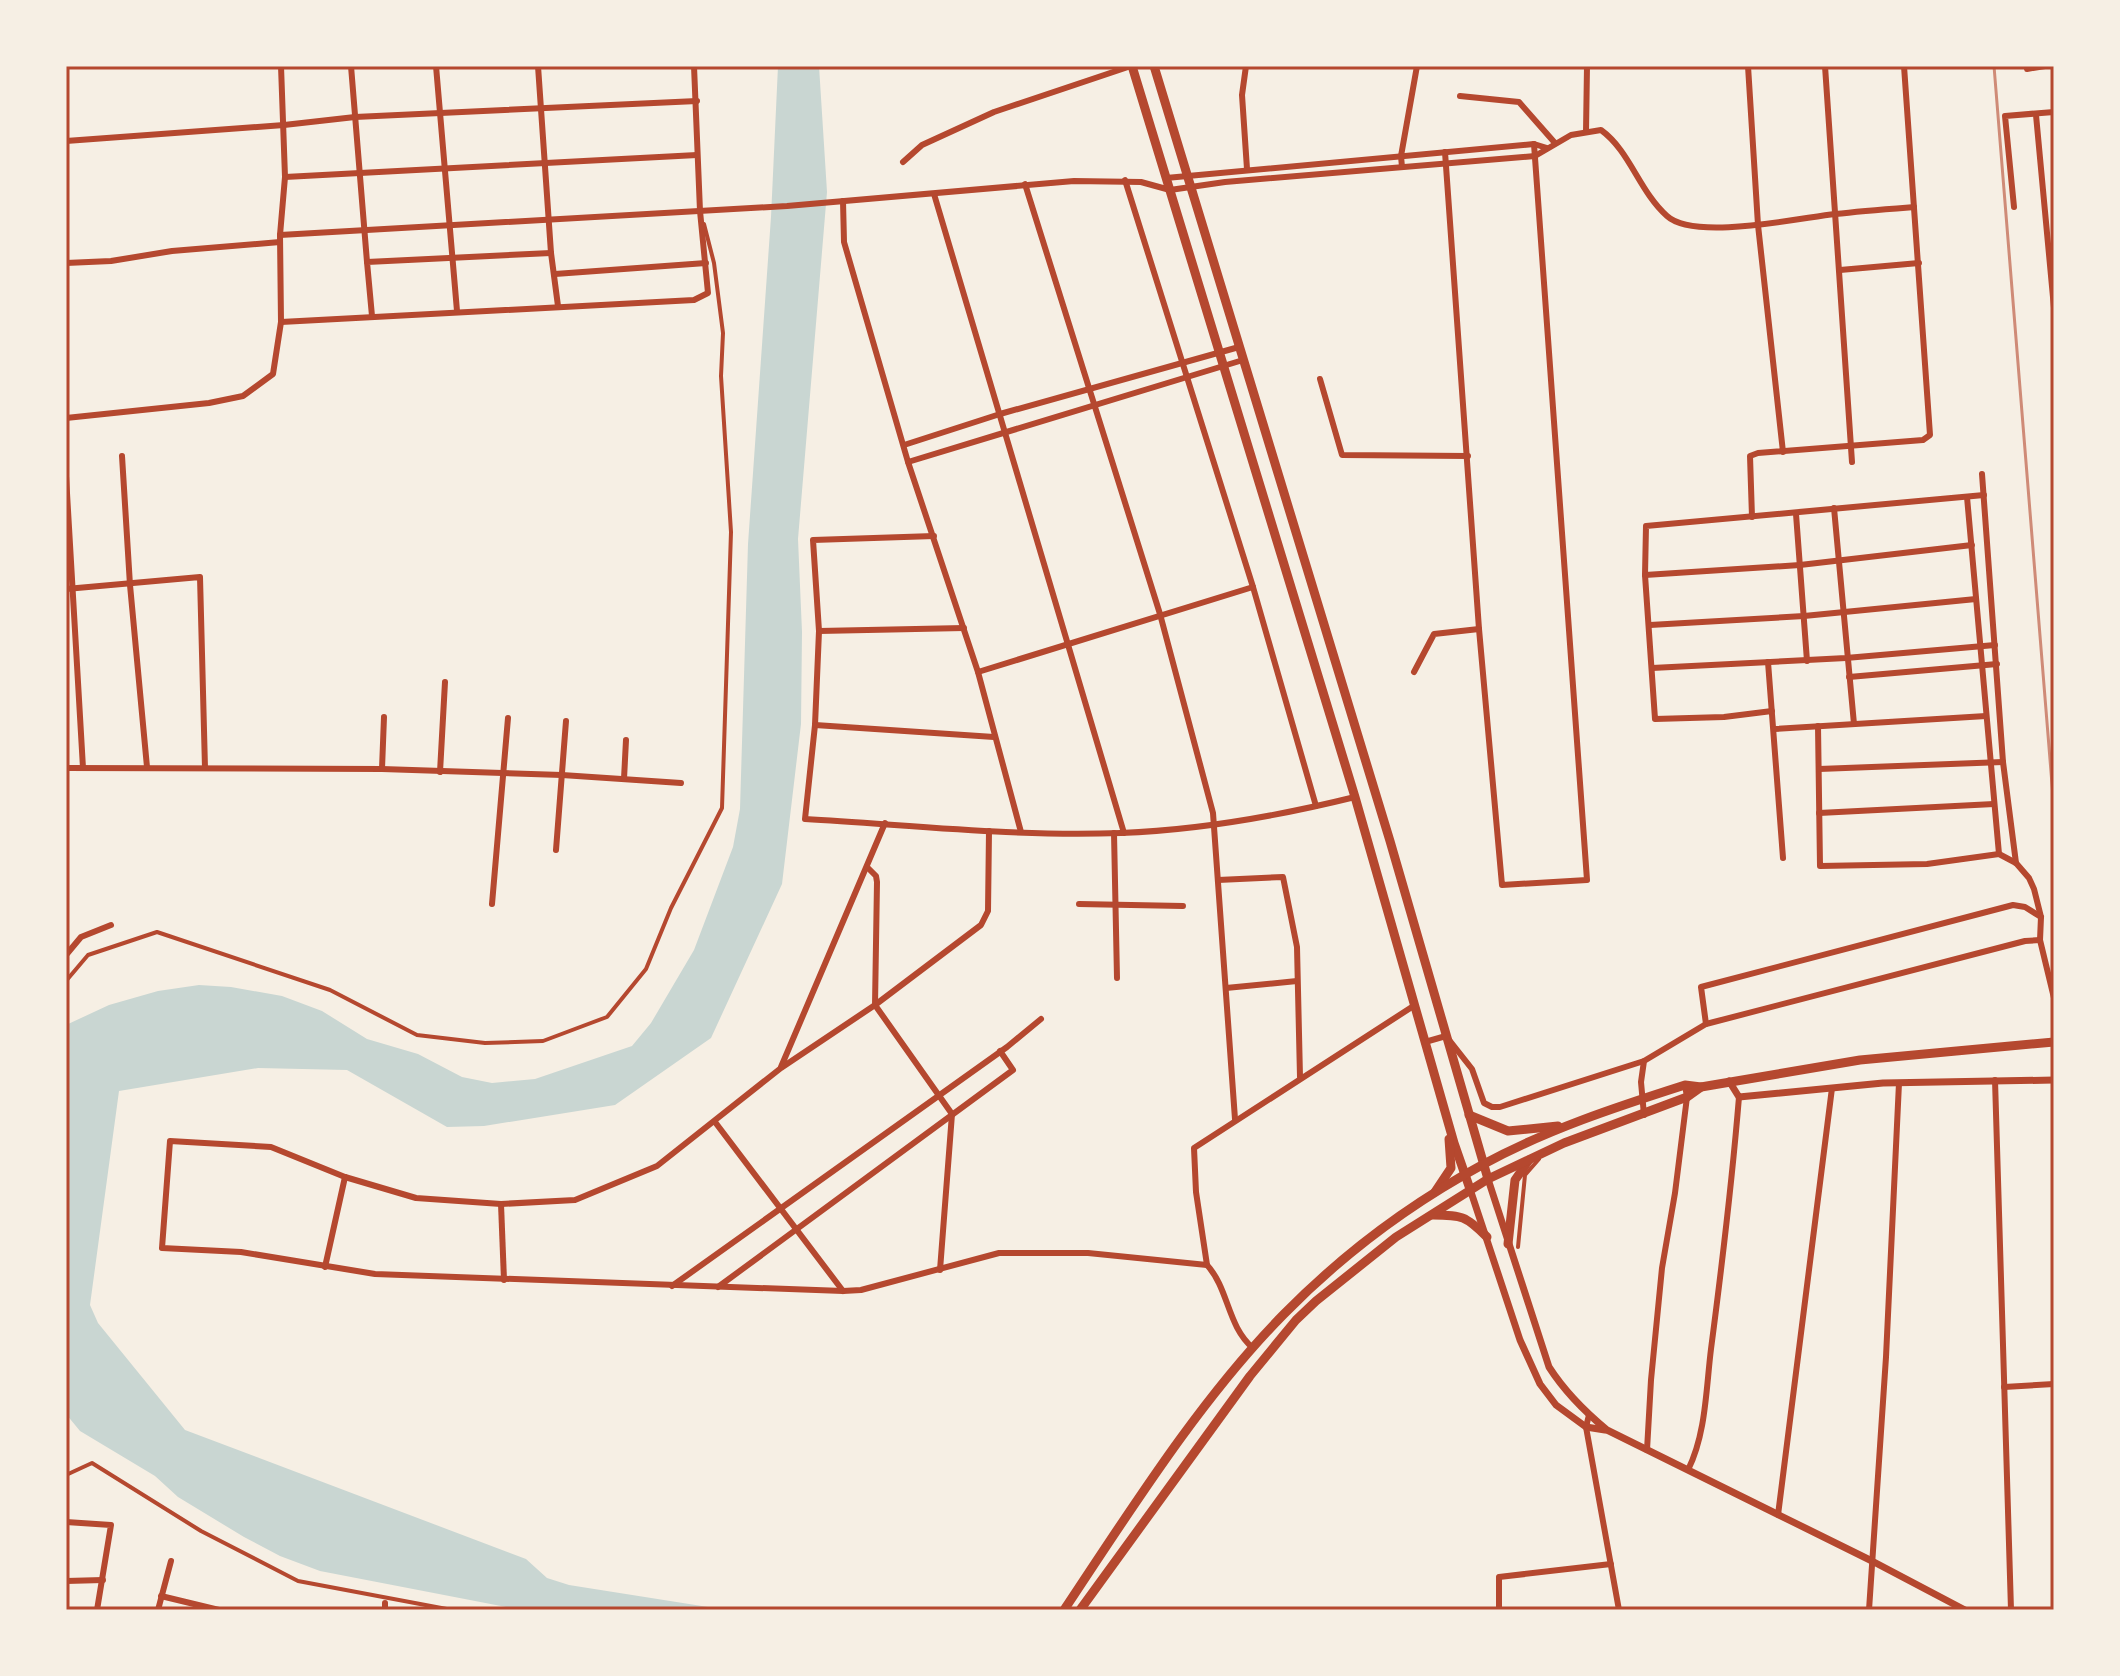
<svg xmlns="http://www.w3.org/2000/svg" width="2120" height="1676" font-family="'Archivo Narrow',sans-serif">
  <rect width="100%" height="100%" fill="#f6efe4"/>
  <polygon fill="#c9d6d2" points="778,66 819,66 827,192 798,539 802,632 801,724 782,884 711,1038 615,1105 484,1126 447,1127 347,1070 258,1068 119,1091 90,1305 98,1323 185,1430 526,1559 547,1578 569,1585 727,1610 521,1610 320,1571 280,1556 244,1537 178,1497 155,1476 80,1431 66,1414 66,1025 109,1005 158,991 199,985 231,987 282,996 322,1011 367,1039 418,1054 462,1077 492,1083 535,1079 632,1046 651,1023 694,950 733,847 740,809 748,544 771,217"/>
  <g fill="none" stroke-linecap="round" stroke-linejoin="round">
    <g stroke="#b5482f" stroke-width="4">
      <polyline points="66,981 88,955 157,932 330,990 417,1035 485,1043 543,1041 607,1017 646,969 671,908 722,808 731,532 721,376 723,333 714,263 704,224"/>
      <polyline points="1518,1247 1525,1175 1539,1159"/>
      <polyline points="66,1475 92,1463 201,1531 298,1581 452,1610"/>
    </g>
    <g stroke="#b5482f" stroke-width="6">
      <polyline points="351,66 367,262"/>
      <polyline points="436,66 457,311"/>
      <polyline points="538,66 551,253 558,306"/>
      <polyline points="1246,66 1242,95 1247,169"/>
      <polyline points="1748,66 1758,225 1783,452"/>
      <polyline points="1825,66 1852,462"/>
      <polyline points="2027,69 2045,66"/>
      <polyline points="1460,96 1519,102 1555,143"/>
      <polyline points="2036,115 2054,308"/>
      <polyline points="1586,132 1587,66"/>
      <polyline points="66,141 284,125 355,117 697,101"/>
      <polyline points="1445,152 1479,629 1502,885 1587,880 1534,144"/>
      <polyline points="903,162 922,145 994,112 1131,66"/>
      <polyline points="1402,167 1401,156 1417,66"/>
      <polyline points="285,177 697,155"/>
      <polyline points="1166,178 1534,144 1547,148"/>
      <polyline points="1125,180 1253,587 1316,806"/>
      <polyline points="1025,184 1160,614 1213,813 1235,1119"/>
      <polyline points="934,194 1124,833"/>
      <polyline points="843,201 844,242 908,462 978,672 1021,832"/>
      <polyline points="2014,207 2005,116 2054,112"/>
      <path d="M280 235 787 206 1074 181 1141 182 1170 190 1225 182 1535 156 1571 135 1601 130C1630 151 1639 191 1667 216 1694 241 1799 218 1835 214 1861 211 1888 209 1914 207"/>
      <polyline points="66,263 111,261 172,251 280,242"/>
      <polyline points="1840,270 1919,263"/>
      <polyline points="555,274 706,263"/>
      <polyline points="372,316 367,262 551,253"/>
      <polyline points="281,322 694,300 708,293 700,211 694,66"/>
      <polyline points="1320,379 1342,455 1468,456"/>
      <polyline points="66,418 209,403 243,396 273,374 281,322 280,235 285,177 281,66"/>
      <polyline points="904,445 1000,414 1239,347"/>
      <polyline points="122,456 130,585 147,767"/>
      <polyline points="908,462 1243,360"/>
      <polyline points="1982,474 2003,762 2016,863"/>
      <polyline points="66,476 83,768"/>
      <polyline points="1967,497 1999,854"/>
      <polyline points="1834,508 1854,724"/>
      <polyline points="1796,514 1807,661"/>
      <polyline points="1752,517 1750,456 1758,453 1923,440 1930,435 1904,66"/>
      <path d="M934 536 813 540 819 631 815 725 805 819C910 825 1016 837 1121 833 1200 830 1278 816 1355 797"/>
      <polyline points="1645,575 1800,565 1972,545"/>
      <polyline points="66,589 200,577 205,768"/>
      <polyline points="1650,625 1804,616 1976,599"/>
      <polyline points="819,631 964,628"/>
      <polyline points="1768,662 1783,858"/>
      <polyline points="1652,668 1846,658 1995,645"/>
      <polyline points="978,672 1253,587"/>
      <polyline points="1414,672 1434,634 1479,629"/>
      <polyline points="1849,677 1997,664"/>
      <polyline points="1772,711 1724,717 1655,719 1645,575 1646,526 1984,495"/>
      <polyline points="815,725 994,737"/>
      <polyline points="1818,726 1820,866 1927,864 1999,854 2016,863 2029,878 2034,889 2041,917 2040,940 2054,998"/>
      <polyline points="1774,729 1986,716"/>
      <polyline points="66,768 382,769 562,775 681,783"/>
      <polyline points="382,769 384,717"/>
      <polyline points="1819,769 2003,762"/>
      <polyline points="440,772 445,682"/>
      <polyline points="624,779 626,740"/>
      <polyline points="1819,813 1994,804"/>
      <path d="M989 831 988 911 981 925 875 1005 781 1068 657 1166 575 1200 501 1204 416 1198 345 1177 271 1147 170 1141 162 1248 241 1252 375 1274 843 1291 861 1290 999 1253H1088L1207 1265C1229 1289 1227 1326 1253 1348"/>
      <polyline points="1114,833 1117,978"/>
      <polyline points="556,850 566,721"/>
      <polyline points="868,868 876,876 877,882 875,1005 952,1114 940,1270"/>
      <polyline points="1218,880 1283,877 1297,947 1300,1077"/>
      <polyline points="492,904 508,718"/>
      <polyline points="1079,904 1183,906"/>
      <polyline points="66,955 81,937 111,925"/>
      <polyline points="1226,988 1297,981"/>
      <polyline points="1706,1024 1701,987 2013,905 2025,907 2041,917"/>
      <polyline points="1425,1042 1446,1036 1472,1069 1484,1103 1492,1107 1500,1107 1644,1061"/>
      <polyline points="781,1067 885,823"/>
      <polyline points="1995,1080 2011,1610"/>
      <polyline points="1644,1115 1641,1082 1644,1061 1706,1024 2025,941 2040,940"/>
      <polyline points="715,1122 843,1291"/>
      <polyline points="501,1204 504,1280"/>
      <polyline points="1207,1265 1196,1192 1194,1148 1415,1005"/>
      <polyline points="325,1267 345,1177"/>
      <polyline points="672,1286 1007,1047 1041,1019"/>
      <polyline points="718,1287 1013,1070 1000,1051"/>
      <polyline points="2004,1387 2054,1384"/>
      <polyline points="1589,1415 1586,1427 1619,1610"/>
      <polyline points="1647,1450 1651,1380 1662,1268 1675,1193 1687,1097 1685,1085"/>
      <path d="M1688 1470C1706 1434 1706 1389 1711 1349 1722 1265 1732 1182 1739 1097"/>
      <polyline points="1778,1515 1832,1088"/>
      <polyline points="66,1522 111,1525 97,1610"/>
      <polyline points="66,1581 103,1580"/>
      <polyline points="161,1596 219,1610"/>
      <polyline points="158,1610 171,1561"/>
      <polyline points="385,1610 385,1603"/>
      <polyline points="1499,1610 1499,1577 1611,1564"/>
      <polyline points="1869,1610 1886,1357 1899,1083"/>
    </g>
    <g stroke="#b5482f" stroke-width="7">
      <polyline points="1729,1081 1739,1097 1883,1083 2054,1080"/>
      <path d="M1488 1179 1549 1367C1565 1392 1584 1411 1607 1430L1872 1561 1965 1610"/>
      <polyline points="1470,1189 1520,1340 1540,1384 1556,1405 1586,1427 1605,1430"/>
    </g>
    <g stroke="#b5482f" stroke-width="9">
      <polyline points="1132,66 1355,797 1454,1143 1470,1189"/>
      <polyline points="1154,66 1390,841 1488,1179"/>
      <polyline points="1469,1115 1508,1131 1558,1126"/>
      <polyline points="1435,1192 1451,1168 1449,1139"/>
      <path d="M1433 1215C1462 1215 1466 1216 1487 1237"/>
      <polyline points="1508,1244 1515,1180 1529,1160"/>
      <path d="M1064 1610C1130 1511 1200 1399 1284 1314 1341 1256 1410 1204 1482 1165 1546 1130 1616 1107 1685 1085L1701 1087 1860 1060 2054 1042"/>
      <polyline points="1080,1610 1250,1376 1296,1320 1316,1301 1396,1237 1488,1179 1564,1143 1687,1097 1701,1087"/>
    </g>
    <polyline stroke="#cf8b77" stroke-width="3" points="1994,66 2054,809"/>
  </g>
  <rect width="2120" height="1676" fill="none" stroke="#f6efe4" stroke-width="136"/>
  <rect x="68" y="68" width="1984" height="1540" fill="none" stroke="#b5482f" stroke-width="3"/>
</svg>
